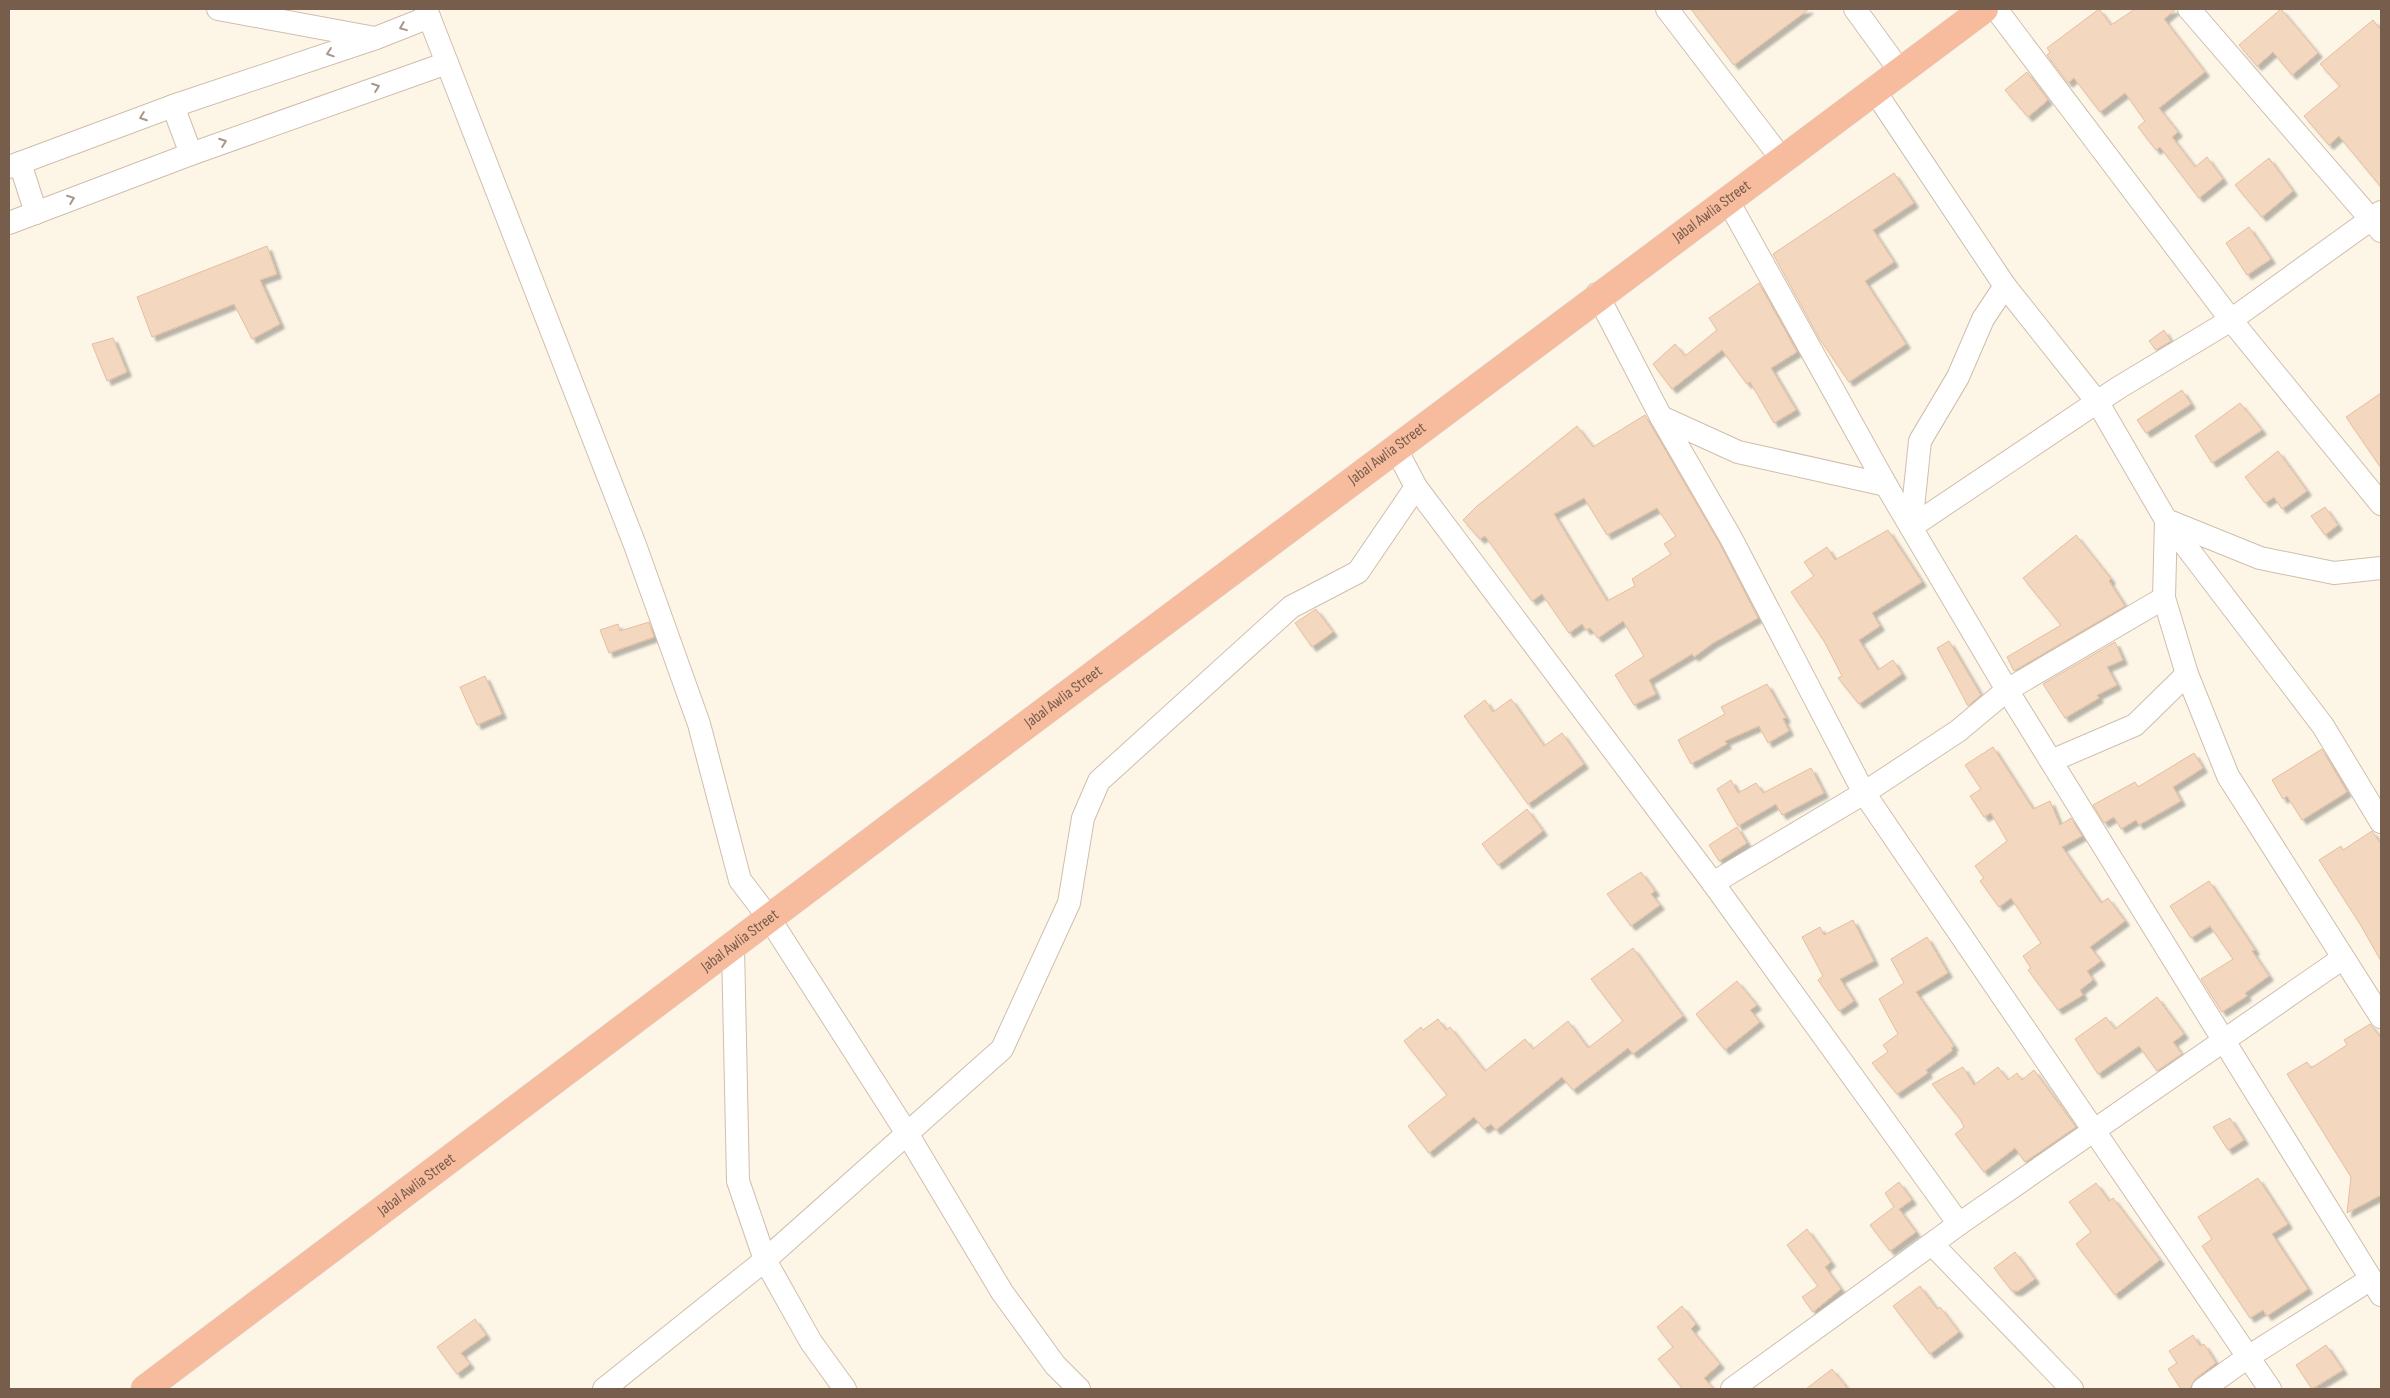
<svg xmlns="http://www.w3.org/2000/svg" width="2390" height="1398" font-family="'Sofia Sans Condensed',sans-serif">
  <defs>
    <filter id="shadow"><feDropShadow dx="4.5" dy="4.5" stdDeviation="1" flood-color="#0004"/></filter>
  </defs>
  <rect width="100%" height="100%" fill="#fdf6e7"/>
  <g fill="#f3d7bf" stroke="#e5be9f" fill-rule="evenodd" filter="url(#shadow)">
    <polygon points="1691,9 1809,9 1734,65"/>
    <polygon points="2099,9 2111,25 2135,9 2176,9 2164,19 2205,72 2159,108 2178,132 2172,137 2195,167 2207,157 2223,179 2199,198 2160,147 2156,150 2138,127 2145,121 2125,93 2100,112 2074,78 2068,83 2047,55 2050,52 2047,48"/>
    <polygon points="2281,9 2318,53 2292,75 2273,52 2257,66 2239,45"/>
    <polygon points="2373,20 2381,30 2381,187 2339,136 2329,145 2304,116 2340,86 2320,64"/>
    <polygon points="2027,72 2048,100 2028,117 2005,90"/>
    <polygon points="2269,158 2293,191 2262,217 2235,185"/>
    <polygon points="1894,173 1914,203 1873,230 1894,262 1865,281 1906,344 1849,382 1819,338 1773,254"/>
    <polygon points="2249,227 2271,259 2247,275 2226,243"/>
    <polygon points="267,246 277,274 260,280 280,324 252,339 234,304 152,337 137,297"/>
    <polygon points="1759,283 1797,352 1771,368 1796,410 1774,423 1750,382 1747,384 1722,350 1672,389 1653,364 1675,344 1685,356 1717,330 1709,318"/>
    <polygon points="2164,330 2171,341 2156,350 2149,341"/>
    <polygon points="113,338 127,372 107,381 92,344"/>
    <polygon points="2182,390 2191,404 2146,433 2137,420"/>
    <polygon points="2381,393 2381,468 2346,417"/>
    <polygon points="2240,403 2262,430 2212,463 2195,436"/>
    <path d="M1645 415 1720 544 1758 618 1713 643 1694 657 1692 654 1649 680 1656 694 1634 705 1615 675 1644 656 1623 621 1598 638 1590 628 1586 630 1582 624 1569 633 1542 594 1532 601 1485 536 1480 539 1463 520 1477 506 1577 426 1593 447ZM1584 498 1607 535 1657 508 1676 536 1664 544 1671 554 1632 579 1635 586 1607 601 1554 514Z"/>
    <polygon points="2278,451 2307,491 2282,509 2274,497 2265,503 2245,477"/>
    <polygon points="2325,507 2338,525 2325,535 2311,516"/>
    <polygon points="1888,530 1922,582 1872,613 1880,626 1859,640 1878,670 1893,660 1902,674 1859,704 1838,678 1842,676 1824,641 1791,592 1814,576 1804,562 1827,547 1835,560"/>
    <polygon points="2076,535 2111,579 2109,581 2125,606 2014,671 2007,657 2061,625 2023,578"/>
    <polygon points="1316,609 1333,632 1312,647 1295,623"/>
    <polygon points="649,622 654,637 609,653 600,630 618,624 620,631"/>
    <polygon points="1949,641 1981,695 1968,706 1937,648"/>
    <polygon points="2115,642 2123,660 2107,667 2117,685 2097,695 2099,698 2065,718 2043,684"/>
    <polygon points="485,676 502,714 477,725 460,687"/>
    <polygon points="1767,684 1786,718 1783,719 1789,731 1768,743 1759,726 1725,741 1727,744 1691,764 1678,740 1725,714 1721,707"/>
    <polygon points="1511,699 1544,746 1562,733 1584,764 1528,804 1464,716 1485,700 1493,712"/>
    <polygon points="1993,747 2033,809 2050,801 2060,825 2071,818 2082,836 2062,847 2101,903 2108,898 2125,921 2090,947 2101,961 2087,971 2093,980 2080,990 2083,995 2058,1010 2028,970 2031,968 2023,956 2041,943 2011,898 1999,907 1980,881 1984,878 1975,866 2007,841 1991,813 1984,817 1970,796 1981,789 1965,765"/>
    <polygon points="2322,749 2347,792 2302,820 2287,796 2283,799 2272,780"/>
    <polygon points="2194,753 2203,768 2173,787 2181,801 2139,825 2136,820 2121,829 2114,817 2104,823 2093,805 2135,782 2138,787"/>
    <polygon points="1811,768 1824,793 1782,815 1776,804 1738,826 1717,789 1731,780 1738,793 1756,783 1763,793"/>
    <polygon points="1527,809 1543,831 1498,865 1482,844"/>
    <polygon points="1737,827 1747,843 1719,861 1709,845"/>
    <polygon points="2372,831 2381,844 2381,961 2360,924 2319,860 2341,846 2343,850"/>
    <polygon points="1641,872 1655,891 1651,894 1660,905 1631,926 1607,894"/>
    <polygon points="2209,881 2255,950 2252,951 2269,976 2245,993 2247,996 2222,1012 2201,979 2233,959 2210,926 2191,938 2170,906"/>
    <polygon points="1853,920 1874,961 1840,979 1854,1001 1839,1011 1818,980 1823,976 1802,937 1820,927 1824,935"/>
    <polygon points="1927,937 1948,973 1916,992 1954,1046 1951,1048 1953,1050 1926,1070 1928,1073 1897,1094 1872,1063 1888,1052 1883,1045 1898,1034 1879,999 1904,983 1891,959"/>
    <polygon points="1633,948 1683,1016 1633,1054 1628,1048 1573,1090 1562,1077 1496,1130 1491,1124 1484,1129 1474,1117 1429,1153 1408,1126 1447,1095 1404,1041 1421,1027 1423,1030 1438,1019 1446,1030 1450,1027 1485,1071 1525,1039 1533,1049 1568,1021 1588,1048 1623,1021 1591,979"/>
    <polygon points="1737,981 1757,1005 1750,1010 1760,1022 1725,1050 1696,1014"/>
    <polygon points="2157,997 2184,1034 2173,1042 2182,1054 2157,1071 2139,1046 2098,1074 2075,1039 2106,1017 2115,1029"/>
    <polygon points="2370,1024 2381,1038 2381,1195 2347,1213 2351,1177 2287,1074 2307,1062 2311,1068 2347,1045 2344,1040"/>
    <polygon points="1963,1067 1974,1085 1998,1067 2008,1080 2017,1073 2022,1080 2034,1070 2076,1127 2025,1162 2015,1148 1984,1172 1955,1134 1964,1127 1960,1119 1932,1084"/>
    <polygon points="2230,1118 2244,1140 2228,1150 2213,1127"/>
    <polygon points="2258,1178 2288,1224 2272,1234 2308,1289 2267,1316 2263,1310 2250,1318 2202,1246 2212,1239 2198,1217"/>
    <polygon points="1899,1182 1912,1200 1899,1209 1916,1232 1890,1251 1870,1225 1894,1207 1885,1193"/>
    <polygon points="2096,1183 2109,1201 2113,1198 2160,1260 2115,1295 2076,1244 2091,1232 2069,1202"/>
    <polygon points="1807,1229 1831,1262 1825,1267 1841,1289 1813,1312 1802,1297 1818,1286 1787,1245"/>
    <polygon points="2015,1252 2035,1279 2018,1291 2012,1291 1994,1268"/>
    <polygon points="1920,1286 1937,1309 1940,1307 1959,1332 1930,1354 1893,1306"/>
    <polygon points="1682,1306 1696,1324 1691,1329 1720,1364 1704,1378 1714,1389 1683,1389 1658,1359 1673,1347 1657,1327"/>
    <polygon points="475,1319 486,1335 461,1353 470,1364 457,1374 437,1347"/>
    <polygon points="2193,1335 2200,1346 2204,1344 2216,1363 2195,1379 2190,1389 2181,1389 2168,1369 2177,1363 2169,1351"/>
    <polygon points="2326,1345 2343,1370 2312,1389 2296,1365"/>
    <polygon points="1832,1369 1848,1389 1806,1389"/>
  </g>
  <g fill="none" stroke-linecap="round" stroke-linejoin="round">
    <g stroke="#cfbead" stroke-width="24">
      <g id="minor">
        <polyline points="218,9 375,38"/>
        <polyline points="426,9 635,545 699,724 740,880 769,918 908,1135 1002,1292 1055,1365 1079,1389"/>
        <polyline points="1667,9 1781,158"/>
        <polyline points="1855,9 1900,71"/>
        <polyline points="1996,9 2231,320 2381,504"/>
        <polyline points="2189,9 2381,231"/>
        <polyline points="1874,90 2005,286 2098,403 2166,520 2164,598 2187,674 2228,776 2381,1017"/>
        <polyline points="173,106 191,154"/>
        <polyline points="20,163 36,213"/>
        <polyline points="9,167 173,106 376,38 429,17"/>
        <polyline points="1727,199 1886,485 2007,690 2381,1295"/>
        <polyline points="9,223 191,154 447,63"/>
        <polyline points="1597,294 1661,417 1731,538 1864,793 2270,1389"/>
        <polyline points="1661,417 1738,452 1886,485"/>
        <polyline points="1395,447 1416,487 1713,883 1959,1224"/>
        <polyline points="2166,520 2323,726 2381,822"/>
        <polyline points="2166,520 2260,558 2334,573 2381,568"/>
        <polyline points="1911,527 2118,388 2231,320 2381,212"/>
        <polyline points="1911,527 1920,441 1958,377 1983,319 2005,286"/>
        <polyline points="2051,761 2135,725 2187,674"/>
        <polyline points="1713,883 1864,793 1958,731 2007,690 2164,598"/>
        <polyline points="733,947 738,1181 765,1260 811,1342 845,1389"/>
        <polyline points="1932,1244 2072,1389"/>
        <polyline points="604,1389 765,1260 1002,1049 1069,903 1083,818 1099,781 1291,607 1358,572 1416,487"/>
        <polyline points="1732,1389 1959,1224 2343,958"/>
        <polyline points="2203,1389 2248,1357 2371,1279"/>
      </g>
    </g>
    <g stroke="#dcd5d0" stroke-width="29">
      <g id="highway">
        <path id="s1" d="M145 1389C757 928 1368 464 1984 9"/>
      </g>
    </g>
    <use href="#minor" stroke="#fff" stroke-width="22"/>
    <use href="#highway" stroke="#f7bb9e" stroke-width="28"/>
  </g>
  <defs><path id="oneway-chevron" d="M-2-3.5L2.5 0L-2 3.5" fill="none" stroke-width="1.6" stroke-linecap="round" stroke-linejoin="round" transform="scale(1.25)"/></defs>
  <g stroke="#a7968a">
    <use href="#oneway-chevron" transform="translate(403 27) rotate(158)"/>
    <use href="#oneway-chevron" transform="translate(330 53) rotate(161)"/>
    <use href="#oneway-chevron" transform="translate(376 87) rotate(-20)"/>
    <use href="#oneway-chevron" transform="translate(143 117) rotate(160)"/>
    <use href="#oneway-chevron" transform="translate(223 142) rotate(-20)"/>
    <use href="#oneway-chevron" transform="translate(71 199) rotate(-21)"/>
  </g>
  <g text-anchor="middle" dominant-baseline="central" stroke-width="4" stroke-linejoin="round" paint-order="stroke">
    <g font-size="16" fill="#775d4b" stroke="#fff9ee">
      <text stroke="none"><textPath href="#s1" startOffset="1960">Jabal Awlia Street</textPath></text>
      <text stroke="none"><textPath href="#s1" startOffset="1555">Jabal Awlia Street</textPath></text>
      <text stroke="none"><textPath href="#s1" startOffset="1150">Jabal Awlia Street</textPath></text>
      <text stroke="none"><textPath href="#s1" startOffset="745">Jabal Awlia Street</textPath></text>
      <text stroke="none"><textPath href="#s1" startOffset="340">Jabal Awlia Street</textPath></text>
    </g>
  </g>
  <rect width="2390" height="1398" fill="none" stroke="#775d4b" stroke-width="20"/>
</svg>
